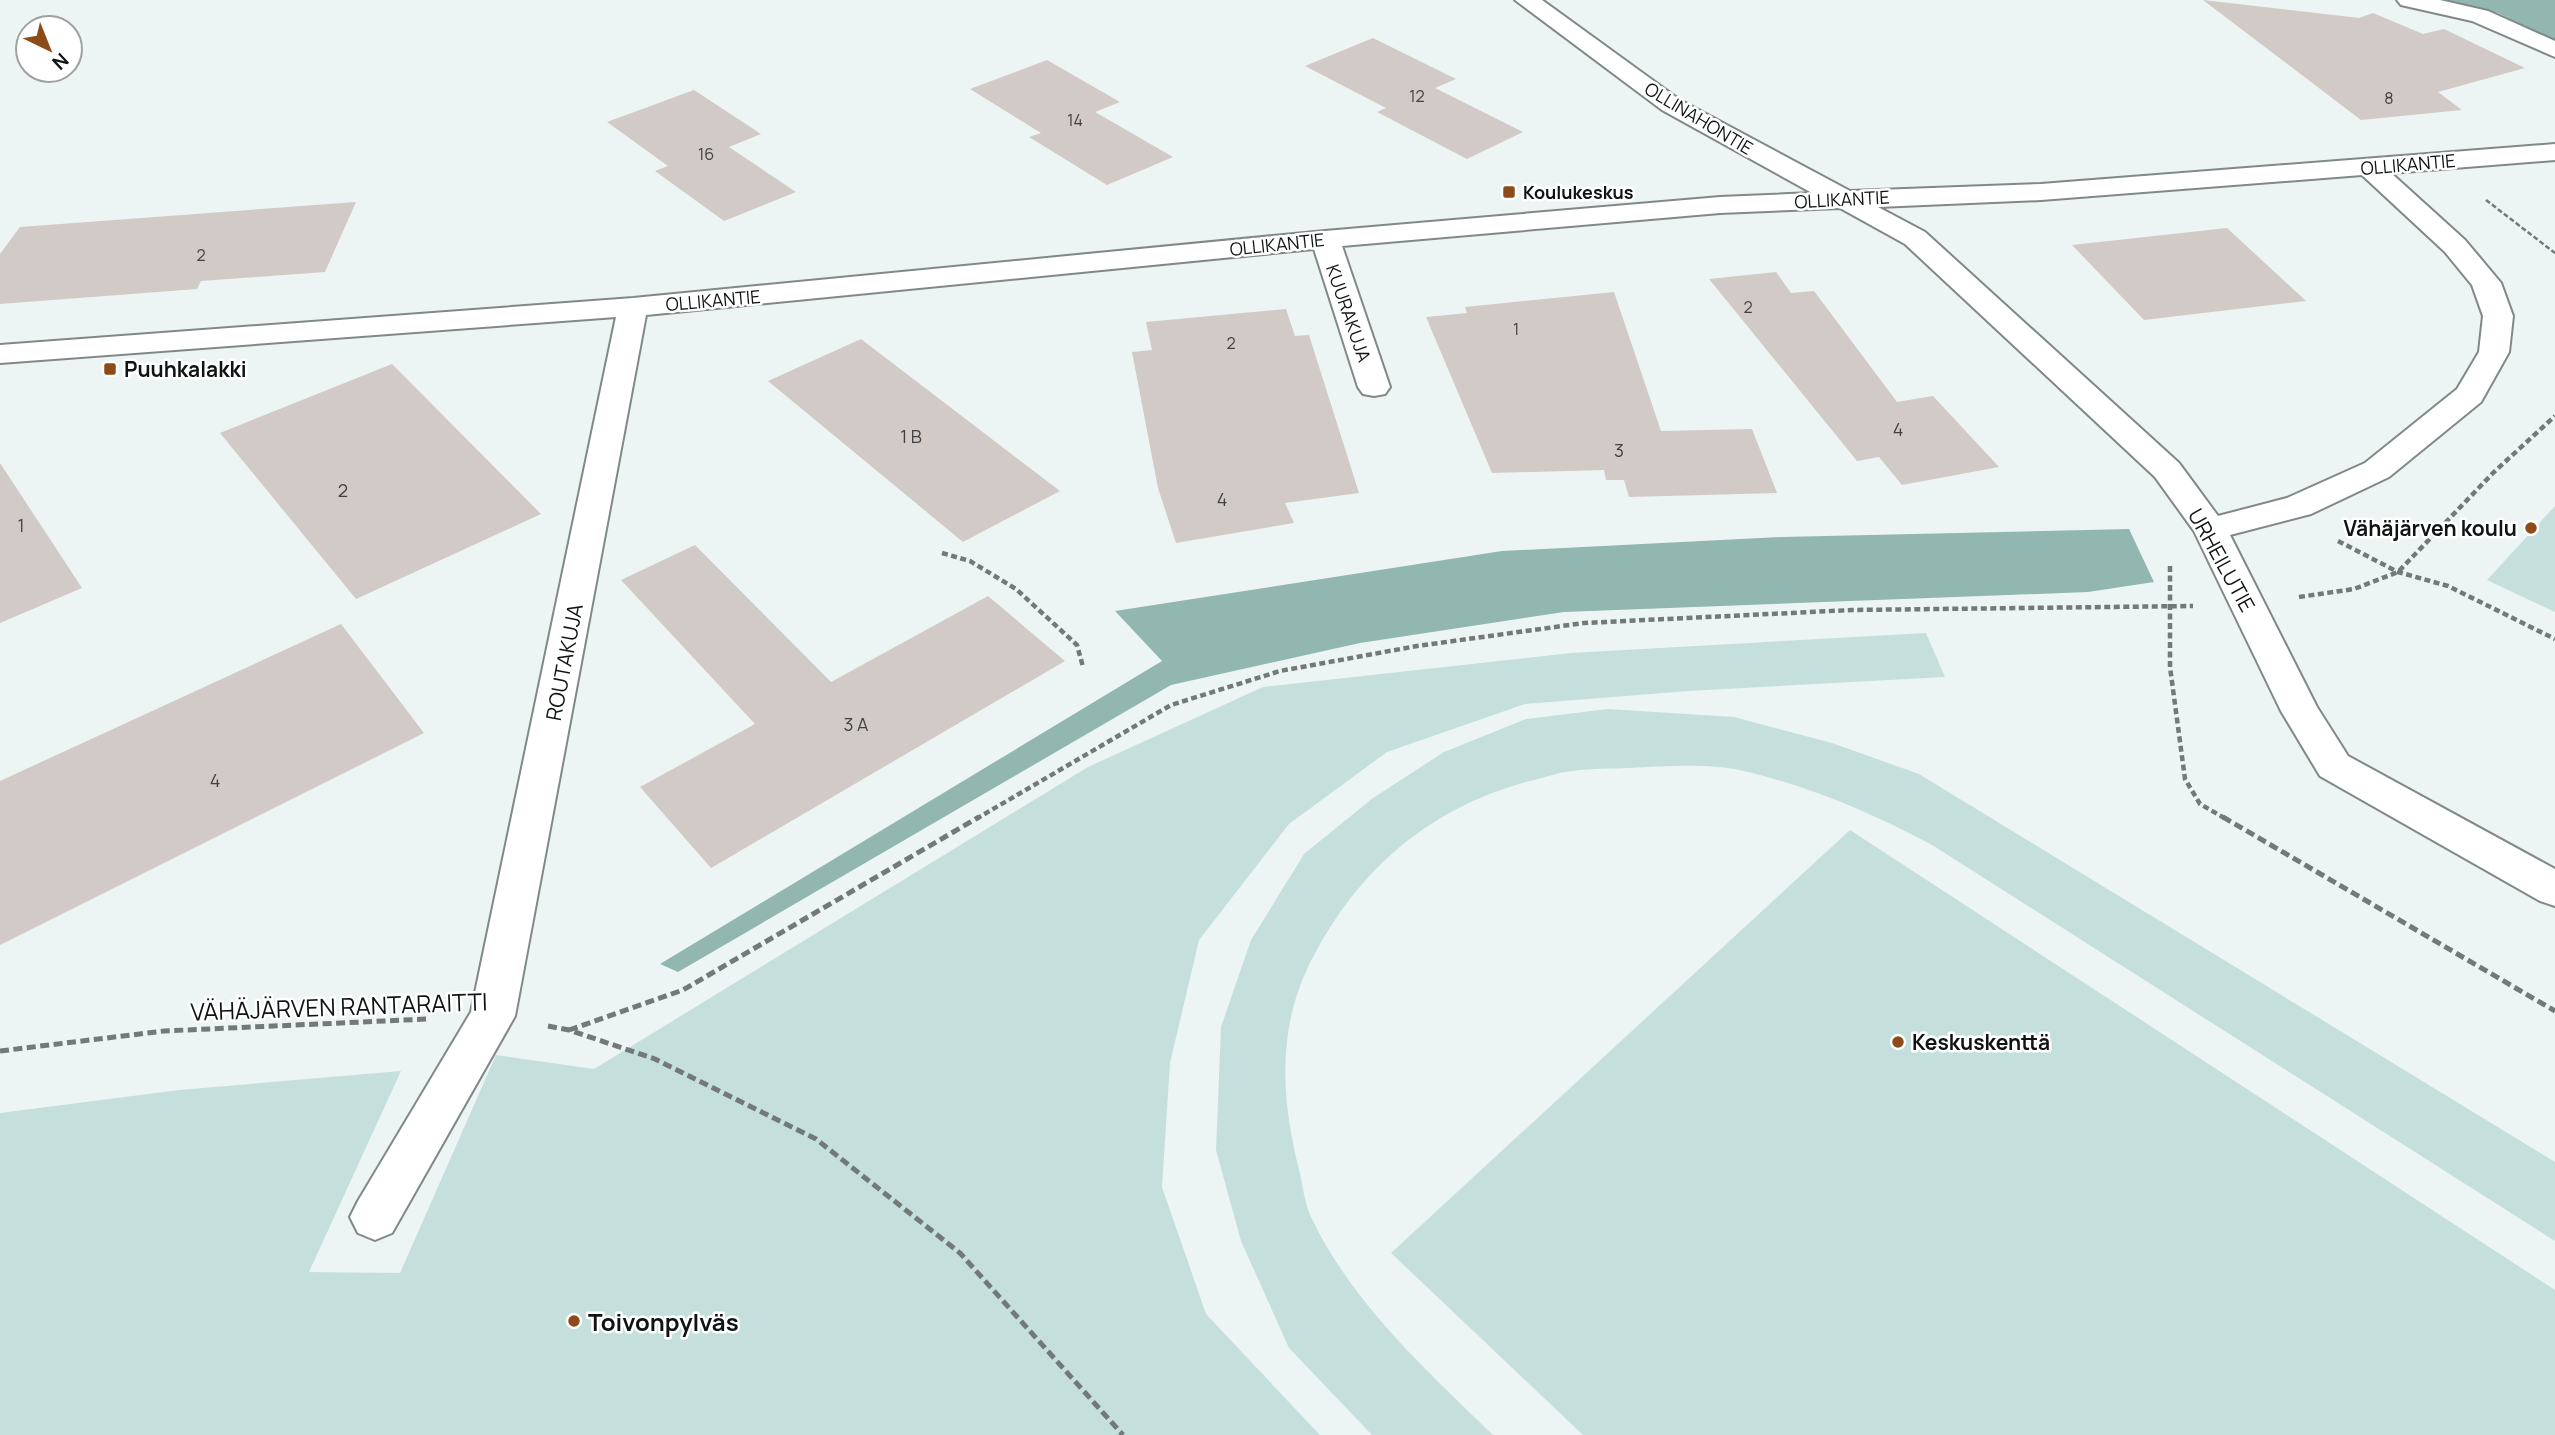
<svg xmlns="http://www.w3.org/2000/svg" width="2555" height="1435" font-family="Manrope,sans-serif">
  <rect width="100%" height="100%" fill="#ecf5f4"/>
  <g fill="#c5e0dc">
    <polygon points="2555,506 2555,612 2487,580"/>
    <polygon points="1926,633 1945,677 1688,691 1525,704 1387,752 1289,824 1199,940 1170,1063 1162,1187 1206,1314 1320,1435 0,1435 0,1113 179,1090 401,1071 309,1272 400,1273 496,1055 594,1069 1088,767 1263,687 1571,653"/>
    <path d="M1608 709 1734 717 1832 743 1919 774 2555 1162V1241L1932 845C1872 813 1811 787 1744 771 1711 763 1665 766 1630 768 1612 769 1592 768 1573 771 1559 772 1544 778 1530 781 1431 807 1359 868 1312 959 1276 1029 1281 1099 1300 1174 1303 1188 1305 1204 1311 1217 1352 1303 1425 1369 1493 1435H1372L1289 1348 1241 1241 1216 1150 1221 1027 1251 940 1304 854 1373 798 1444 752 1526 719Z"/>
    <polygon points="1850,830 2555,1290 2555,1435 1583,1435 1391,1253"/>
  </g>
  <g fill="#92b7b1">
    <polygon points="2434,0 2555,0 2555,41 2498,13"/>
    <polygon points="2129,529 2154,582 2088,592 1564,612 1360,643 1171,685 678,972 660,964 1162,661 1115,611 1502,551 1782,537"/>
  </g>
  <g fill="#d1cac6">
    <polygon points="2203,0 2359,18 2373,13 2423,34 2444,29 2525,68 2438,92 2462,110 2361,120"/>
    <polygon points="1373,38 1456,79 1435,88 1523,132 1467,159 1377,112 1386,108 1305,66"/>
    <polygon points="1047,60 1120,102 1095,112 1173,157 1107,185 1029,137 1041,133 970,89"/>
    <polygon points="694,90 761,134 729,147 796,192 724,221 655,171 668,166 607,122"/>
    <polygon points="356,202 325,272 201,281 197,289 0,304 0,254 20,227"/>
    <polygon points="2227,228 2306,301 2144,320 2072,245"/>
    <polygon points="1776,272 1791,293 1814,291 1897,402 1933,396 1999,467 1902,485 1879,457 1857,461 1709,279"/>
    <polygon points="1614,292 1661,431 1752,429 1777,493 1629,497 1624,480 1606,480 1604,470 1492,473 1426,317 1467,313 1465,307"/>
    <polygon points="1286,309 1295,336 1309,335 1359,493 1285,503 1294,523 1176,543 1158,488 1132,352 1152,350 1146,322"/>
    <polygon points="861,339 1060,491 963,542 768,381"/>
    <polygon points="392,364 541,514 356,599 220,433"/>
    <polygon points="0,463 82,588 0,623"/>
    <polygon points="695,545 831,682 988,596 1065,661 711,868 640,787 755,724 621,580"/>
    <polygon points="341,624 424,733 0,945 0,781"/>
  </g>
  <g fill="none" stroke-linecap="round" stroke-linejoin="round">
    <g stroke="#818988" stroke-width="4">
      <g id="minor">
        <path d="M1515 0H1542L1680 100 1850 191 2041 184 2555 144V160L2391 173 2465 240 2501 283 2513 316 2509 352 2481 402 2389 477 2311 514 2230 535 2317 707 2348 756 2555 869V906L2540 901 2320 776 2281 711 2194 531 2155 477 1905 244 1840 208 1720 213 1342 246 1390 387 1385 394 1374 396 1363 394 1358 387 1314 249 646 315 515 1016 392 1233 375 1240 358 1233 350 1217 358 1201 471 1012 616 317 0 363V345L633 298 1325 231 1720 197 1812 193 1662 110ZM2362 175 2445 252 2472 285 2483 316 2479 352 2457 389 2365 463 2287 498 2218 516 2179 463 1925 232 1878 207 2041 200Z"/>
        <polygon points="2397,0 2440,0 2488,11 2555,41 2555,57 2472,21 2401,5"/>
      </g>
    </g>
    <polyline stroke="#737978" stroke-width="2.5" stroke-dasharray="5 2.5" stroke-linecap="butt" points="2486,200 2555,253"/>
    <g stroke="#737978" stroke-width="4.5" stroke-dasharray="6 3.5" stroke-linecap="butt">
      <polyline points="2338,541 2398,572 2448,586 2555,639"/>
      <polyline points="942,553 970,561 1016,589 1077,645 1083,667"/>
      <polyline points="2170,566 2170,667 2185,779 2200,804 2226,819"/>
      <polyline points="2299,597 2354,589 2398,572 2494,472 2555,416"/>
      <polyline points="976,819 1171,705 1280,671 1417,646 1584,623 1852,610 2193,606"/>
    </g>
    <g stroke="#737978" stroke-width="5" stroke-dasharray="9 4.5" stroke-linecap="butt">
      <polyline points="2223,817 2555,1011"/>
      <polyline points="548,1026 569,1030 655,1059 816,1139 960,1253 1123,1435"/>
      <polyline points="569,1030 683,990 979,817"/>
      <polyline points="0,1051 164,1031 428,1019"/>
    </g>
    <use href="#minor" fill="#fff" fill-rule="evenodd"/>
  </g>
  <g fill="#8d4b1a" stroke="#fff" stroke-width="2.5">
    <rect x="1502" y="185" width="14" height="14" rx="3.5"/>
    <rect x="103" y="362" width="14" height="14" rx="3.5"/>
    <circle cx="2531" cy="528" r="7"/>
    <circle cx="1898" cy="1042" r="7"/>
    <circle cx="574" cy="1321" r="7"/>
  </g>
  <g text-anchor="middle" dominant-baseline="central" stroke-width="5" stroke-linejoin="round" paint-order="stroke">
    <g font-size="16" fill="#404140">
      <text x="1417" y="96">12</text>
      <text x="2389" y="98">8</text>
      <text x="1075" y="120">14</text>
      <text x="706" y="154">16</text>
      <text x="201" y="255">2</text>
      <text x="1748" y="307">2</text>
      <text x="1516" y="329">1</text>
      <text x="1231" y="343">2</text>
    </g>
    <g font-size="18" fill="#101313" stroke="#fff">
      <text transform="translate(1699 118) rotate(31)">OLLINAHONTIE</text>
      <text transform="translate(2408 164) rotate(-5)">OLLIKANTIE</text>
      <text transform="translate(1842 199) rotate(-3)">OLLIKANTIE</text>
      <text transform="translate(1277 244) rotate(-6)">OLLIKANTIE</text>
      <text transform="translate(713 300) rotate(-5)">OLLIKANTIE</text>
      <text transform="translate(1349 313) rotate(71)">KUURAKUJA</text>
    </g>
    <g font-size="18" font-weight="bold" fill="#101313" stroke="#fff" text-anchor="start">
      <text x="1523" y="192">Koulukeskus</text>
    </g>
    <g font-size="18" fill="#404140">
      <text x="1898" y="429">4</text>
      <text x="911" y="436">1 B</text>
      <text x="1619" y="450">3</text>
      <text x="343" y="490">2</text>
      <text x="1222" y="499">4</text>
      <text x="21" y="525">1</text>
      <text x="856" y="724">3 A</text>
      <text x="215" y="780">4</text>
    </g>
    <g font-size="21" font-weight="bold" fill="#101313" stroke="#fff" text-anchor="start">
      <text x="124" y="369">Puuhkalakki</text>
      <text x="2517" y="528" text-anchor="end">Vähäjärven koulu</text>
      <text x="1912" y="1042">Keskuskenttä</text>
    </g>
    <g font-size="21" fill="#101313" stroke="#fff">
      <text transform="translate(2222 560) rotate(61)">URHEILUTIE</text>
      <text transform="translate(564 662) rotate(-79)">ROUTAKUJA</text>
    </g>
    <g font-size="24" fill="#101313" stroke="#fff">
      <text transform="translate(339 1006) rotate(-2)">VÄHÄJÄRVEN RANTARAITTI</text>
    </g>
    <g font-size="24" font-weight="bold" fill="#101313" stroke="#fff" text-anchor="start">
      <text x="588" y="1321">Toivonpylväs</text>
    </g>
  </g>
  <g transform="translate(49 49) rotate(137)"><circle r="33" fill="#ffffff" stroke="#9fa1a1" stroke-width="2"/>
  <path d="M0-5L12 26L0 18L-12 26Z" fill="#8d4b1a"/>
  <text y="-10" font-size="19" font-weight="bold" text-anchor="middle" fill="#101313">N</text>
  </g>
</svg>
